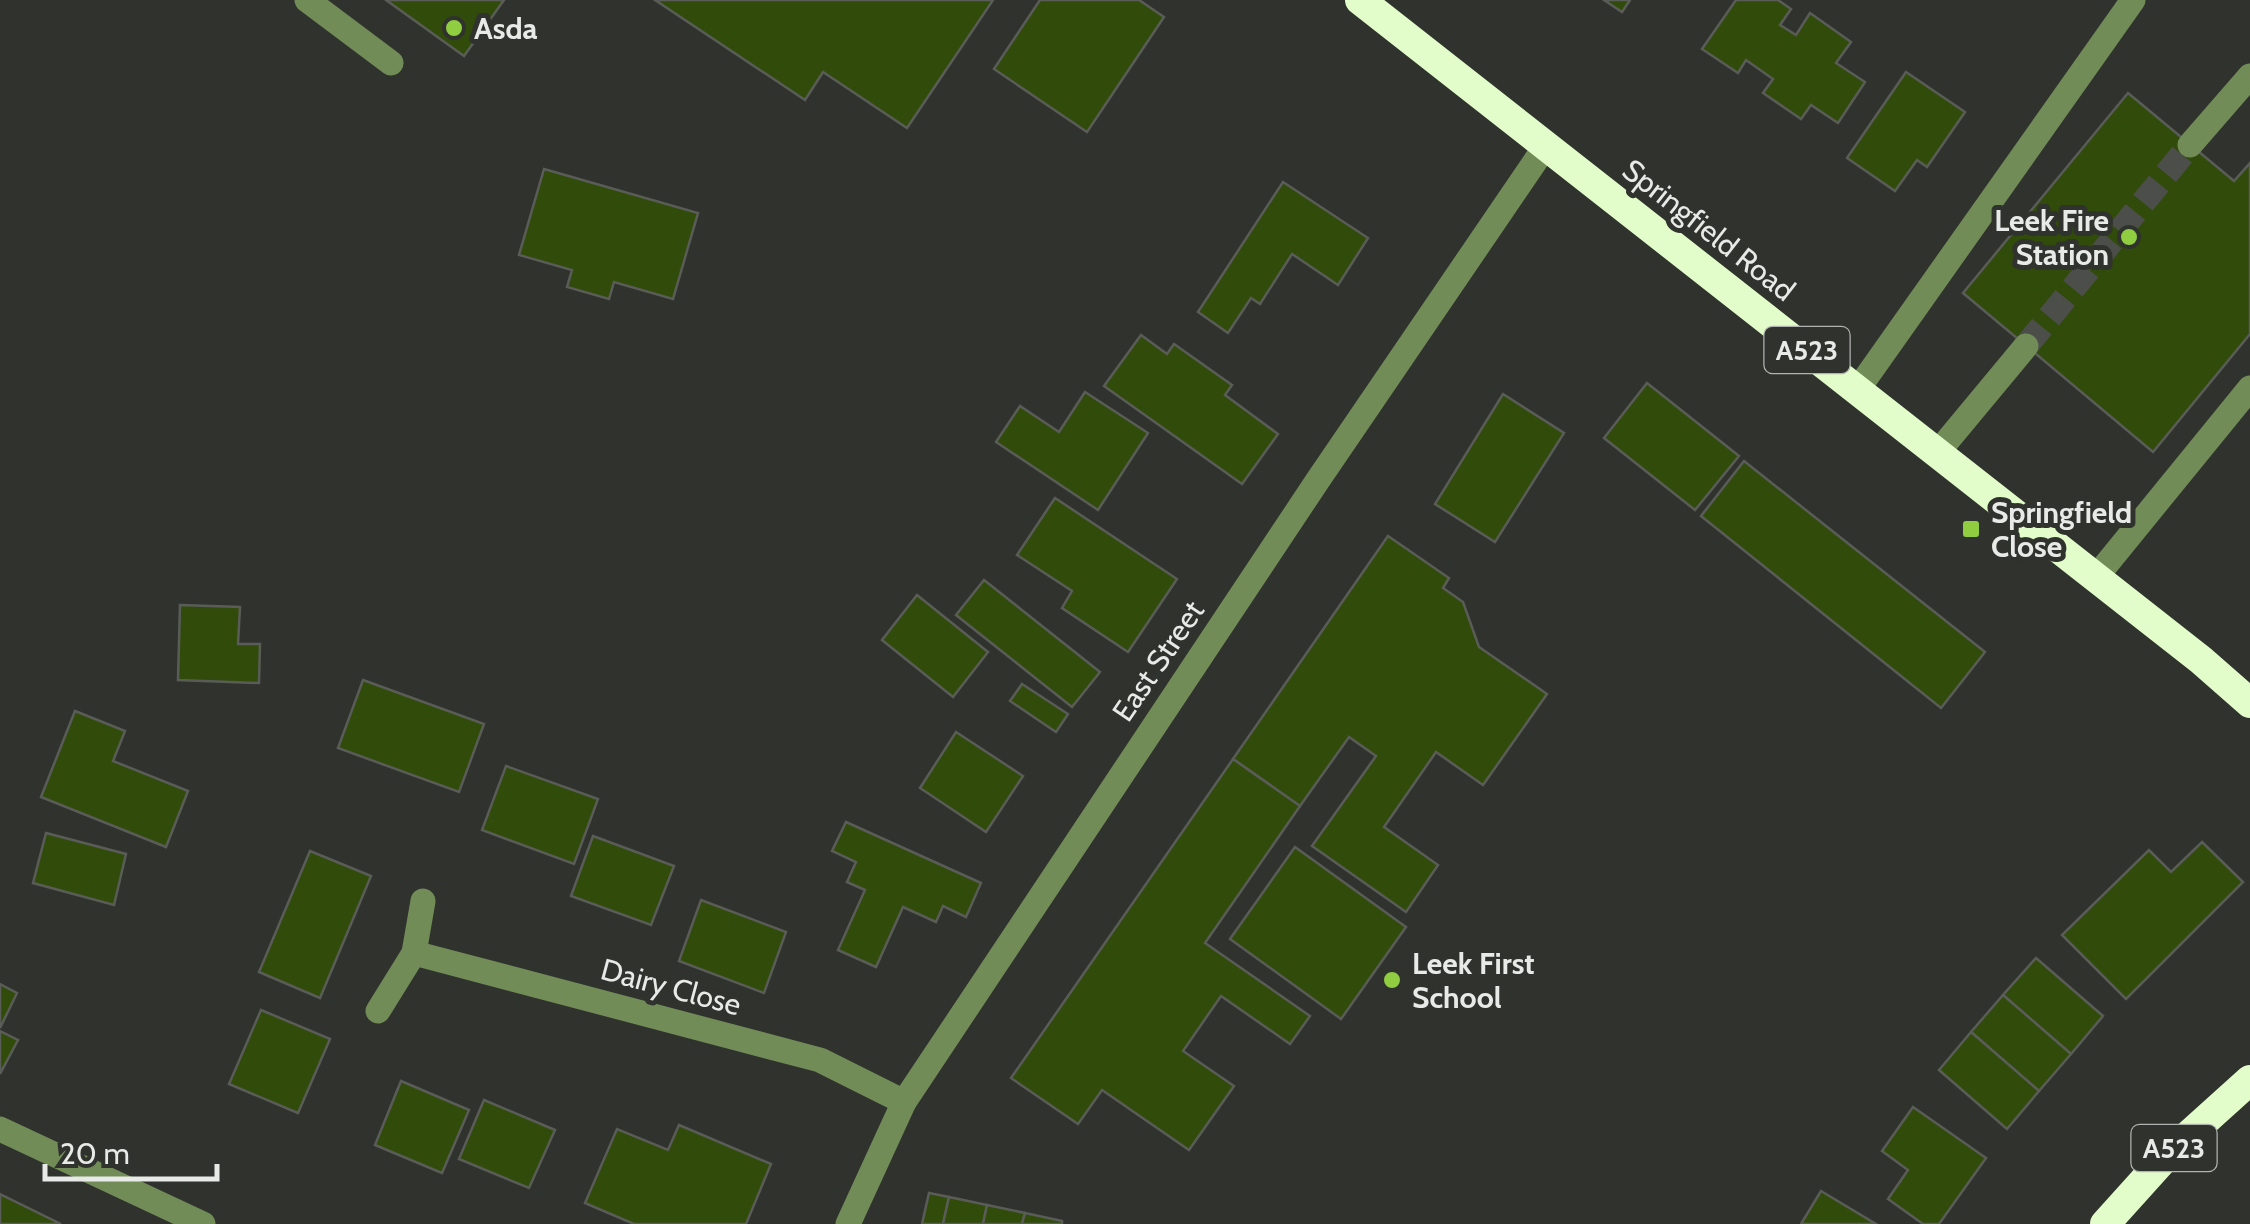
<svg xmlns="http://www.w3.org/2000/svg" width="2250" height="1224" font-family="Cabin,sans-serif">
  <rect width="100%" height="100%" fill="#30322e"/>
  <g fill="#314b0a" stroke="#595c57" stroke-width="2.5">
    <polygon points="386,0 504,0 464,56"/>
    <polygon points="655,0 993,0 907,128 823,72 805,100"/>
    <polygon points="1040,0 1139,0 1164,17 1087,132 994,69"/>
    <polygon points="1604,0 1630,0 1622,12"/>
    <polygon points="1736,0 1778,0 1791,9 1780,25 1796,35 1810,13 1851,42 1836,63 1865,82 1838,123 1811,105 1801,119 1763,93 1773,79 1746,60 1738,73 1702,49"/>
    <polygon points="1906,72 1965,112 1927,167 1917,160 1895,191 1847,158"/>
    <polygon points="2128,93 2234,181 2250,163 2250,334 2153,452 1963,293"/>
    <polygon points="544,169 698,213 673,299 614,282 609,299 567,287 572,270 519,255"/>
    <polygon points="1283,182 1368,238 1338,285 1292,254 1260,304 1251,298 1228,333 1198,312"/>
    <polygon points="1141,335 1167,354 1174,344 1232,385 1225,395 1278,434 1242,484 1104,386"/>
    <polygon points="1647,383 1739,456 1695,510 1604,438"/>
    <polygon points="1085,392 1148,433 1098,510 996,442 1020,406 1059,432"/>
    <polygon points="1503,394 1564,433 1495,542 1435,504"/>
    <polygon points="1744,461 1985,652 1941,708 1701,516"/>
    <polygon points="1055,498 1177,579 1128,652 1062,608 1072,591 1017,555"/>
    <polygon points="1388,536 1449,578 1443,588 1463,602 1479,647 1547,694 1483,785 1436,752 1384,827 1438,865 1406,912 1312,846 1376,756 1349,737 1300,806 1233,759"/>
    <polygon points="984,580 1100,672 1072,707 956,615"/>
    <polygon points="917,595 988,652 953,697 882,640"/>
    <polygon points="180,605 240,607 238,644 260,644 259,683 178,680"/>
    <polygon points="363,680 484,724 459,792 338,748"/>
    <polygon points="1022,684 1068,714 1056,732 1010,701"/>
    <polygon points="75,711 125,731 113,761 188,791 166,847 41,797"/>
    <polygon points="956,732 1023,776 986,832 920,788"/>
    <polygon points="1233,759 1300,806 1205,943 1310,1016 1290,1044 1221,996 1183,1051 1234,1086 1189,1150 1102,1090 1078,1124 1011,1078"/>
    <polygon points="506,766 598,799 574,864 482,830"/>
    <polygon points="846,822 981,883 966,917 943,906 936,922 903,907 876,967 838,950 865,890 847,882 856,862 832,851"/>
    <polygon points="46,833 126,854 114,905 33,883"/>
    <polygon points="593,836 674,866 651,925 571,896"/>
    <polygon points="2202,842 2243,882 2126,999 2062,935 2149,850 2171,872"/>
    <polygon points="1295,847 1406,927 1341,1019 1230,939"/>
    <polygon points="310,851 371,876 320,998 259,972"/>
    <polygon points="701,900 786,932 764,993 679,961"/>
    <polygon points="2036,958 2103,1016 2071,1054 2003,995"/>
    <polygon points="0,984 17,993 0,1028"/>
    <polygon points="2003,995 2071,1054 2039,1091 1971,1032"/>
    <polygon points="261,1010 330,1039 298,1113 229,1084"/>
    <polygon points="0,1031 18,1040 0,1074"/>
    <polygon points="1971,1032 2039,1091 2007,1129 1939,1070"/>
    <polygon points="401,1081 469,1110 442,1173 375,1145"/>
    <polygon points="484,1100 555,1130 529,1188 459,1159"/>
    <polygon points="1913,1107 1986,1158 1939,1224 1923,1224 1888,1199 1908,1170 1882,1151"/>
    <polygon points="679,1125 771,1164 746,1224 634,1224 585,1203 617,1129 668,1150"/>
    <polygon points="1821,1191 1876,1224 1801,1224"/>
    <polygon points="929,1193 949,1197 943,1224 922,1224"/>
    <polygon points="0,1194 61,1224 0,1224"/>
    <polygon points="949,1197 987,1205 983,1224 943,1224"/>
    <polygon points="987,1205 1025,1213 1022,1224 983,1224"/>
    <polygon points="1025,1213 1062,1221 1062,1224 1022,1224"/>
  </g>
  <g fill="none" stroke-linecap="round" stroke-linejoin="round">
    <polyline stroke="#4c4e4a" stroke-width="25" stroke-dasharray="25 12" stroke-linecap="butt" points="2026,346 2190,145"/>
    <g stroke="#728c58" stroke-width="25">
      <polyline points="307,0 391,63"/>
      <polyline points="2190,145 2250,76"/>
      <polyline points="1858,389 2133,0"/>
      <polyline points="1938,452 2026,346"/>
      <polyline points="2096,577 2250,388"/>
      <polyline points="414,953 820,1060 904,1102"/>
      <polyline points="378,1011 414,953 423,901"/>
      <polyline points="0,1129 203,1224"/>
      <polyline points="848,1224 904,1102 1318,480 1545,147"/>
    </g>
    <g stroke="#e2fcca" stroke-width="30">
      <polyline points="1360,0 2201,660 2250,703"/>
      <polyline points="2105,1224 2169,1153 2250,1080"/>
    </g>
  </g>
  <g fill="#90cd40" stroke="#30322e" stroke-width="4">
    <circle cx="454" cy="28" r="10"/>
    <circle cx="2129" cy="237" r="10"/>
    <rect x="1961" y="519" width="20" height="20" rx="5"/>
    <circle cx="1392" cy="980" r="10"/>
  </g>
  <g text-anchor="middle" dominant-baseline="central" stroke-width="10" stroke-linejoin="round" paint-order="stroke">
    <g fill="#30322e" stroke="#b1b3b0" stroke-width="2.5">
      <rect x="1764.5" y="327" width="85" height="46" rx="8"/>
      <rect x="2131.5" y="1125" width="85" height="46" rx="8"/>
    </g>
    <g font-size="28" font-weight="bold" fill="#e8eae7">
      <text x="1807" y="350">A523</text>
      <text x="2174" y="1148">A523</text>
    </g>
    <g font-size="30" font-weight="bold" fill="#e8eae7" stroke="#30322e" text-anchor="start">
      <text x="474" y="28">Asda</text>
      <text x="2109" y="220" text-anchor="end">Leek Fire<tspan x="2109" dy="34">Station</tspan></text>
      <text x="1991" y="512">Springfield<tspan x="1991" dy="34">Close</tspan></text>
      <text x="1412" y="963">Leek First<tspan x="1412" dy="34">School</tspan></text>
    </g>
    <g font-size="30" fill="#e8eae7" stroke="#30322e">
      <text transform="translate(1709 230) rotate(38)">Springfield Road</text>
      <text transform="translate(1158 661) rotate(-56)">East Street</text>
      <text transform="translate(671 987) rotate(15)">Dairy Close</text>
    </g>
  </g>
  <path d="M45 1164v15h172v-15" fill="none" stroke="#e8eae7" stroke-width="5"/>
  <text x="60" y="1164" font-size="30" fill="#e8eae7" stroke="#30322e" stroke-width="8" paint-order="stroke">20 m</text>
</svg>
